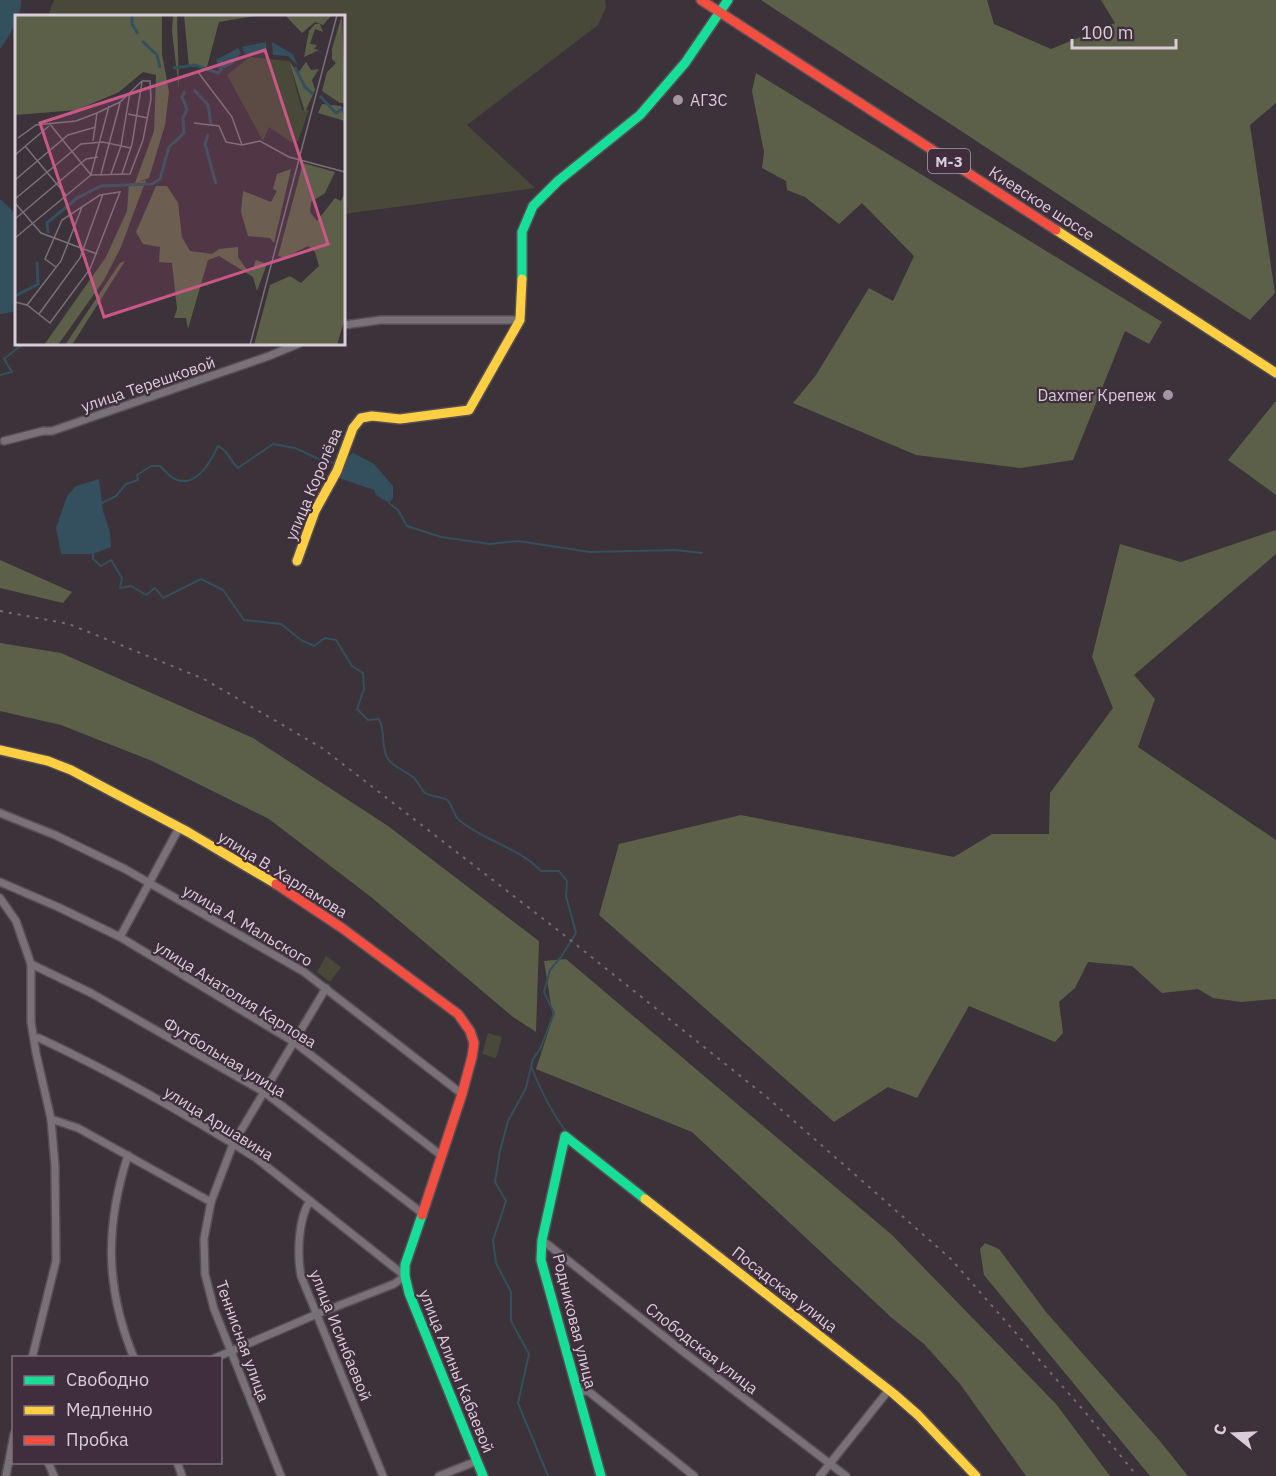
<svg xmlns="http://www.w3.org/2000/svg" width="1276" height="1476" font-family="'IBM Plex Sans',sans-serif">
  <rect width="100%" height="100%" fill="#3c323a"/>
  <g fill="#484939">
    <polygon points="54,0 605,0 606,7 598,25 467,125 535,188 344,214 344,16 48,16"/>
    <polygon points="326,956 341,967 330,982 317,972"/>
    <polygon points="488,1033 502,1037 496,1058 482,1054"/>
  </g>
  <g fill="#5c6048">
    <polygon points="761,0 987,0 994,24 1051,49 1115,23 1101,0 1276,0 1276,103 1250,125 1275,293 1250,320"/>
    <polygon points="756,73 1162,322 1149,344 1125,331 1073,460 1021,468 916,455 793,403 816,375 869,288 893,301 914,256 862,203 839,224 805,197 787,190 786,181 762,168 764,152 752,91"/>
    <polygon points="1275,402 1276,402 1276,495 1228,460"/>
    <polygon points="1276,530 1276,554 1134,675 1155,699 1138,747 1276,840 1276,999 1241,1002 1213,998 1198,989 1162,993 1132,966 1088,962 1075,988 1059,1002 1063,1033 1055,1042 969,1006 917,1098 888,1087 834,1122 599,915 619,844 741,815 954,857 992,834 1049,834 1050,793 1113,708 1092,657 1120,544 1181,562"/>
    <polygon points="0,560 72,592 63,603 0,588"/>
    <polygon points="0,643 61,653 253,738 388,826 539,941 536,1032 513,1017 371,897 269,819 152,761 61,725 0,711"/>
    <polygon points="566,959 892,1235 1056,1404 1110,1476 1026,1476 960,1384 924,1344 892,1318 692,1132 536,1069 553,1017 544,961"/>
    <polygon points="985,1243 999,1249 1046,1312 1159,1440 1188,1476 1150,1476 984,1275 980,1249"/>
  </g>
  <g fill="#344f5d">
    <path d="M0 0H21C22 16 10 35 0 49Z"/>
    <polygon points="0,199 16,214 16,311 2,314 0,314"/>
    <polygon points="353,453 374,464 393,486 393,498 389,503 376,495 374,490 342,479 339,476 345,459"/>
    <polygon points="99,479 103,511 110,532 111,547 93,554 61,554 56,528 67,496 76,486"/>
  </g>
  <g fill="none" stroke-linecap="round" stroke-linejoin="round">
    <g stroke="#344f5d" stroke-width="2">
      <polyline points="0,375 12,372 4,359 19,347 27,344"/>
      <path d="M102 503 116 496 126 484 138 480 137 475 151 466H160C164 470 169 476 175 479 196 489 211 461 218 446 229 451 229 460 238 468L273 444 295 448 319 459 335 463"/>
      <polyline points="389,503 398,510 407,526 441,537 490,544 518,541 590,552 675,550 702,553"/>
      <path d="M93 554V559L101 566 111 560 122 578 120 588 131 586 146 595 155 588 163 598 201 579 223 590 244 620 281 624 301 640 314 646 325 638 336 640 352 666 363 673 364 689 357 709 368 720 379 719C386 731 380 746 388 759 393 767 406 771 414 778 418 782 421 789 425 793 432 797 441 796 447 800 453 805 453 815 459 820 484 841 518 847 541 871H559L567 881 566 896 576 933 561 957 550 970 544 992 554 1013 541 1047 533 1059 526 1088 508 1121 500 1151 495 1182 506 1201 493 1240 496 1263 511 1292V1321L529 1354 518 1403 548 1476"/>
      <path d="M531 1066C540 1089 550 1110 565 1130"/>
    </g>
    <g stroke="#564e55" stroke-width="10">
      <g id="street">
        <polyline points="344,325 381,320 520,320"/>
        <polyline points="4,441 43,431 52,431 269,356 298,344"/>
        <polyline points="0,813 55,835 125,869 304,972 462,1094"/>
        <polyline points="0,882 58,907 120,937 294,1042 442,1156"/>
        <polyline points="0,898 16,921 31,964 31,1022 36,1053 51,1119 55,1166 56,1261 32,1358"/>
        <polyline points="120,937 179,828"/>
        <polyline points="31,964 91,993 264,1092 422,1213"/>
        <path d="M34 1038H39C114 1073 186 1114 256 1158L405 1276 394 1284 317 1314 215 1358"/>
        <polyline points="51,1119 78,1128 211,1202"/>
        <path d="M128 1155C105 1226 105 1288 134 1358"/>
        <path d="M310 1201C298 1218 297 1256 301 1276L383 1476"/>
        <polyline points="542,1240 685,1353 846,1476"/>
        <polyline points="577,1392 588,1391 694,1476"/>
        <polyline points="48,1462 54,1476"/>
        <polyline points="177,1462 182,1476"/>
        <polyline points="6,1476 14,1434"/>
        <polyline points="281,1476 214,1309 205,1274 204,1239 211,1202 233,1144 326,988"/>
        <polyline points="439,1476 477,1461"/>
        <polyline points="820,1476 888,1391"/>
      </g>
    </g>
    <g stroke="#564e55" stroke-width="12">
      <g id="fast">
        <polyline points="522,279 522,232 533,206 558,181 640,115 685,63 728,0"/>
        <polyline points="422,1215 405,1265 405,1276 409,1293 483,1476"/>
        <polyline points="601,1476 541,1260 542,1240 565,1136 645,1199"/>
      </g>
    </g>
    <g stroke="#564e55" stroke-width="12">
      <g id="slow">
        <polyline points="1056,230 1276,373"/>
        <polyline points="297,561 315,511 337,471 353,428 361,418 372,416 400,419 469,410 520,320 522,279"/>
        <polyline points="0,750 48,761 71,770 188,832 276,884"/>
        <polyline points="645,1199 894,1394 918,1415 976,1476"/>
      </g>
    </g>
    <g stroke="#564e55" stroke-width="12">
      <g id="jam">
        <polyline points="701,0 1056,230"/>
        <polyline points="276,884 342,928 458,1014 470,1031 474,1043 472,1057 462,1094 422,1215"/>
      </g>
    </g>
    <use href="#street" stroke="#787177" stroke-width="7"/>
    <use href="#fast" stroke="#16e098" stroke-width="9"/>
    <use href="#slow" stroke="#ffcf43" stroke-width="9"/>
    <use href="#jam" stroke="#f24e42" stroke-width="9"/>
    <polyline stroke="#736c71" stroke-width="2" stroke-dasharray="3 6" stroke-linecap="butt" points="0,611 69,624 204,679 322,748 564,935 769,1099 951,1259 1085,1412 1137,1476"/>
  </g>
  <g fill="#a297a1" stroke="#402e3e" stroke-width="2">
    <circle cx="678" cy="100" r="6"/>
    <circle cx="1168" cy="395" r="6"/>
  </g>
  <g text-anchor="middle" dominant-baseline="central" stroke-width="4.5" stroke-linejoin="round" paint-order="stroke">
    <rect fill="#402e3e" stroke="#ab9eaa" stroke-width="1.5" x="928" y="149" width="42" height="24" rx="4.5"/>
    <g font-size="15" font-weight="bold" fill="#d9ced8">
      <text x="949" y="161">М-3</text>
    </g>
    <g font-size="16" fill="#d9ced8" stroke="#402e3e" text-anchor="start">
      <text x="690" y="100">АГЗС</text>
      <text x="1156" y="395" text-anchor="end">Daxmer Крепеж</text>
    </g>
    <g font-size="16" fill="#d9ced8" stroke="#402e3e">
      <text transform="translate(1042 203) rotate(33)">Киевское шоссе</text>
      <text transform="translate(148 384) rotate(-19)">улица Терешковой</text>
      <text transform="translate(313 484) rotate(-67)">улица Королёва</text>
      <text transform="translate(283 874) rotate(32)">улица В. Харламова</text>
      <text transform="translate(248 925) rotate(30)">улица А. Мальского</text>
      <text transform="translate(236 994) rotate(32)">улица Анатолия Карпова</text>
      <text transform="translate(225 1057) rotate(31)">Футбольная улица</text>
      <text transform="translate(219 1123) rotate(32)">улица Аршавина</text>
      <text transform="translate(785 1289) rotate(38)">Посадская улица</text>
      <text transform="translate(575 1321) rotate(76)">Родниковая улица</text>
      <text transform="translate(341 1335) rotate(68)">улица Исинбаевой</text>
      <text transform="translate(243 1341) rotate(70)">Теннисная улица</text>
      <text transform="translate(702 1348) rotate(38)">Слободская улица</text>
      <text transform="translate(457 1371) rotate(68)">улица Алины Кабаевой</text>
    </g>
  </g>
  <g transform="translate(15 15)">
    <rect width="330" height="330" fill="#3c323a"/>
    <path d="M235 42 274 46 287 95H294L283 126 276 127 254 112 248 126 212 60Z" fill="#484939"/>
    <path d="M0 0H147V39L154 77 150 110 134 163 120 168 139 116 141 60 128 57 104 77 62 95 0 100ZM158 0H162L164 75 157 16ZM169 0H245L204 7 192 52H174ZM270 0H317L308 10 300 7 287 18ZM327 0 330 88H325L307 76 312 57 321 48 317 44V34ZM300 9H305L308 17 300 14 295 29 302 30 299 34 304 35 289 42 294 16ZM274 46 283 58 291 47 296 55 304 54 297 65 300 75 290 97ZM307 89 326 91 330 106 303 98ZM288 148 320 157 310 178 296 187 295 197 302 206 320 183 326 186 330 177V303L322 330H239L255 270 275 261 286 268 304 251 300 237 293 231 269 243 263 241ZM276 154 259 228 255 223 233 221 226 197 228 176 256 187 262 176 258 174 262 159ZM131 165 106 232 89 265 43 330H29L91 242 112 196 114 169ZM141 171H152L163 188 167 222 175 236 197 239 204 234 223 232V242L233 256H237L241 245 252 249 242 276 238 262 204 241 193 245 173 314 171 303H159L162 294 157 248 144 247 145 232 128 229 121 217ZM110 246 57 330H50L105 248Z" fill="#5c6048"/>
    <path d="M251 27V38L230 39 227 32ZM257 27 278 39 283 51 273 41 258 40ZM223 33 226 38 218 49 205 55 201 45Z" fill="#344f5d"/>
    <path fill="none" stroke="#344f5d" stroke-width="3" d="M117 0V9L123 19M127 26 142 40 145 53M280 52 290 72 298 79M158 53 180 50 203 58 207 54M179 75 193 90 196 109M305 81 321 98 329 93 330 103M193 119 190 129 201 169M33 218 32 208 62 183 86 171 137 169 145 164 154 132 169 118 168 103 172 94 167 82 170 76M0 281 23 269 22 247"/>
    <path fill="none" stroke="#7b7079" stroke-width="1.5" d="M183 57 217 102 227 130M113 99 133 103M34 108 76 160 115 159 128 125 136 84 135 66H127M179 108 204 111 211 127 227 130 245 126 274 142 330 157M3 123 21 110 61 106 82 98 105 87 127 66M78 126 82 98M10 131 51 180M0 140 34 111M76 159 94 91M86 159 105 88M96 159 106 131 115 77M107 159 117 129 127 67M0 165 53 120 81 112M0 184 66 129 88 127 116 133M0 188 26 218 82 239M0 204 71 144 83 142M0 223 76 160M0 287 12 290 35 308 75 254 105 177 85 180 47 205 30 244 41 252M12 290 46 246 67 192M24 299 65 243 88 179M235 330 322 0"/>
    <path fill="#ca5887" fill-opacity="0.15" stroke="#ca5887" stroke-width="3" d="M250 35 313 229 89 302 25 108Z"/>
    <rect width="330" height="330" fill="none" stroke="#d9ced8" stroke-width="3"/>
  </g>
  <rect x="12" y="1356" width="210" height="108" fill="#402e3e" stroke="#7d6e7c" stroke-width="1.5"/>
  <rect x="24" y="1376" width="30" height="9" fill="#16e098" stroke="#7d6e7c" stroke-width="1.5"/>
  <text x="66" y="1386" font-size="18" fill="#d9ced8">Свободно</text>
  <rect x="24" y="1406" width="30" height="9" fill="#ffcf43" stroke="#7d6e7c" stroke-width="1.5"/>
  <text x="66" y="1416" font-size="18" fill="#d9ced8">Медленно</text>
  <rect x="24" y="1436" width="30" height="9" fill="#f24e42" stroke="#7d6e7c" stroke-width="1.5"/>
  <text x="66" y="1446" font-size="18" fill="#d9ced8">Пробка</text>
  <g transform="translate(1234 1434) rotate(288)" stroke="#402e3e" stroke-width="4.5" paint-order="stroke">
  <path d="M0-4.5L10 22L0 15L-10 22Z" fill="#d9ced8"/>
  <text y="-9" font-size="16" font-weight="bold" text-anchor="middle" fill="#d9ced8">С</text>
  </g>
  <path d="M1072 39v9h104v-9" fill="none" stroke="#d9ced8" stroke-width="3"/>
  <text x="1081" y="39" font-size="18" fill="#d9ced8" stroke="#402e3e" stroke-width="4.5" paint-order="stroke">100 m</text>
</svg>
